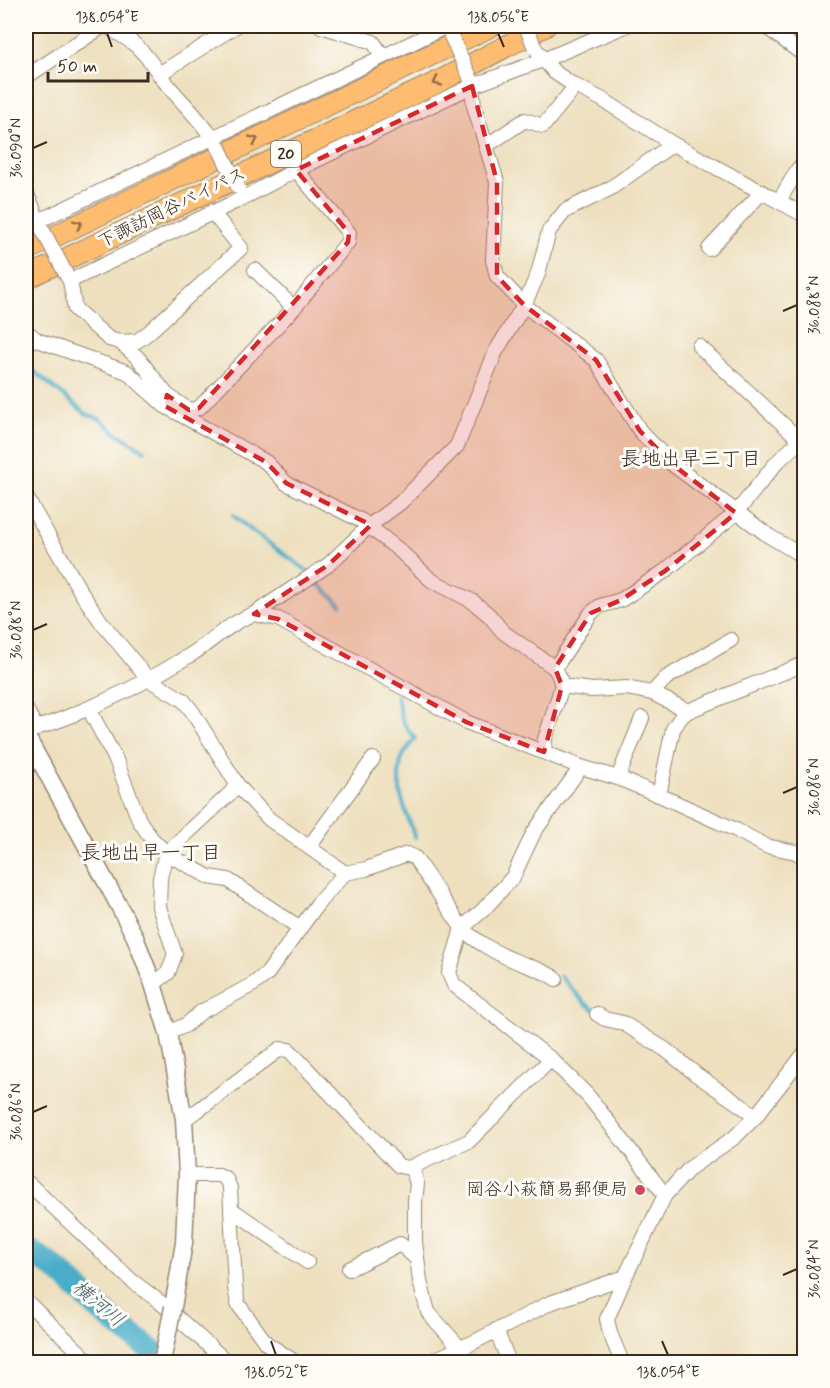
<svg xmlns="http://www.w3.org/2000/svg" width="830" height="1388" font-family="Mynerve,'Klee One',sans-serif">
  <rect width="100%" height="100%" fill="#fdfcf7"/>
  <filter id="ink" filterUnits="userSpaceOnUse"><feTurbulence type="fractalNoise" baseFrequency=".0167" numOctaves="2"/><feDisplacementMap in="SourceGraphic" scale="12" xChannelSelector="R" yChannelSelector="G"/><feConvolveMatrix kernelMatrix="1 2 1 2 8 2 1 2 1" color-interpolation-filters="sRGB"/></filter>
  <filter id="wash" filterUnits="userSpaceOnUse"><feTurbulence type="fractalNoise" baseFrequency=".008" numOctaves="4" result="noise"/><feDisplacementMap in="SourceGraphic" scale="24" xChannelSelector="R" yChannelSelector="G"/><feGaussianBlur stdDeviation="1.35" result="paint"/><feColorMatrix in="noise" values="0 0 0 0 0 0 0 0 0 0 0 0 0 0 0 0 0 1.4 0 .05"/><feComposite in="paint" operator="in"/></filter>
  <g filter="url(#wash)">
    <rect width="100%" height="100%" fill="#eee0bf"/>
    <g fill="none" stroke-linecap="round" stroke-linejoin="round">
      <g stroke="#4aadc9" stroke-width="4">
        <polyline points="26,365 86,414 100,419 115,432 145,451"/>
        <polyline points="233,515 252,531 309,572"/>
        <polyline points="314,578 318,583 341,605"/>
        <path d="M397 695C401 717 399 720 415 738 411 744 405 751 402 758 393 785 406 812 415 837"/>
        <polyline points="560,976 585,1003 595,1010"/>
      </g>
      <path stroke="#4aadc9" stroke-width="24" d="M26 1250C54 1263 75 1287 98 1308 120 1327 144 1345 168 1362"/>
    </g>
  </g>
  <g filter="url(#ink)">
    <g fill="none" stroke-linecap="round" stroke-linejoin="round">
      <g stroke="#94856e" stroke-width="16">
        <g id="minor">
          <path d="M105 26C132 40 142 48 159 74L236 26"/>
          <polyline points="321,26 373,42 383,56"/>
          <polyline points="765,26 804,55"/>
          <polyline points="538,52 554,72 572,84 603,100 673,144 804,215"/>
          <path d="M159 74C177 99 201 118 216 144"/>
          <polyline points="26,77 103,26"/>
          <polyline points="470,77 472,86 474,106 497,182 493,260 497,276 524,305 596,360 640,431 672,464 769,536 804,557"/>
          <polyline points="486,146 525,120 543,126 570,93"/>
          <polyline points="26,192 41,227"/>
          <polyline points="779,201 798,169 804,165"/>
          <polyline points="26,227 447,26"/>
          <polyline points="709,249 762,192"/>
          <polyline points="255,270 294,308"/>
          <polyline points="67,276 70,281 75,309 109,339 120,342 138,358 167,395 189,410 199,408 294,308 348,242 349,233 296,170"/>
          <polyline points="70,281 243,198 296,170 472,86 543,60 625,26"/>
          <polyline points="26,331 37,340 127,372 165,406"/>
          <polyline points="120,342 137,341 148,333 241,248 212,212"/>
          <polyline points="699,346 801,441"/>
          <polyline points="167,395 165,406 266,462 286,483 362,521 399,550 431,580 472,601 489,615 503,632 555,668 559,676 562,686 545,739 544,752"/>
          <path d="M26 497 82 594 102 623 148 679 183 700 192 711 238 786 269 819 345 873 366 869 407 854 415 858 462 928C473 940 498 954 513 960 529 967 542 969 556 979"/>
          <polyline points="254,614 278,619 466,722 581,767 618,778 659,795 736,830 766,846 796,852 804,857"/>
          <polyline points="555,668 591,613 600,606 621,600 665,571 736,513 777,462 804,437"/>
          <polyline points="562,686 592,690 626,688 652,693 688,711 804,664"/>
          <polyline points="652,693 666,678 731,640"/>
          <polyline points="26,709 37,729"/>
          <polyline points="89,709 116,760 139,820 151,838 166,853 160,878 159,907 175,954 168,973 153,984"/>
          <path d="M26 730C39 728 52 723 65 718 109 701 152 679 192 654 212 641 231 622 254 614L328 565 369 526 400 503 457 446 496 351 524 305 538 274 549 231 565 211 611 188 673 144"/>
          <polyline points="581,767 534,832 513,877 483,910 462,928 449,973 454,985 551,1059 589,1097 665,1195"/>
          <polyline points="618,778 642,718"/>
          <polyline points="238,786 166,853 209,877 228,880 300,928"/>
          <polyline points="659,795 673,729 681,717 688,711"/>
          <polyline points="309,847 373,759"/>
          <polyline points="597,1014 605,1019 623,1023 666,1050 697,1075 756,1116"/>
          <polyline points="168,1033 186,1025 201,1012 252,985 267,974 319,902 345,873"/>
          <polyline points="184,1119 197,1111 280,1049 289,1050 399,1166 409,1168 469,1141 551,1059"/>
          <polyline points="412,1167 417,1184 415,1201 415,1242 420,1281 428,1312 460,1348"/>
          <polyline points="187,1175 219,1175 226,1179 230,1188 235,1287 238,1304 266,1343 295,1362"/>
          <polyline points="26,1181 131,1280 160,1302 227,1362"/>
          <polyline points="231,1209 307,1262"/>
          <polyline points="349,1269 400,1244 417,1259"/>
          <polyline points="26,1301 90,1362"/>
          <polyline points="496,1330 509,1362"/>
          <polyline points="429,1362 472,1343 550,1303 625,1277"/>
          <polyline points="622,1362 610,1333 607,1319 625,1277 665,1195 690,1168 735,1137 756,1116 804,1054"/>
        </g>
      </g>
      <g stroke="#94856e" stroke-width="19">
        <polyline id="tertiary" points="26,735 118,904 135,937 153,984 168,1033 184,1119 187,1175 184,1243 173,1307"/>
      </g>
      <g stroke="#94856e" stroke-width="23">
        <g id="trunk">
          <polyline points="26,250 491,26"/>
          <polyline points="26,278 440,81 545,26"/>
        </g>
      </g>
      <use href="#minor" stroke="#fff" stroke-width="14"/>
      <use href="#tertiary" stroke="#fff" stroke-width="16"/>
      <use href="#trunk" stroke="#fdbc6f" stroke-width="21"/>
      <g stroke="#94856e" stroke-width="16" stroke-linecap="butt">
        <g id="minor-bridge">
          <polyline points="526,26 535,48"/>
          <polyline points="451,36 470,77"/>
          <polyline points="218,146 238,187"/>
          <polyline points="41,227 67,276"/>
        </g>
      </g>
      <g stroke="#94856e" stroke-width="19" stroke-linecap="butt">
        <polyline id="tertiary-bridge" points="162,1362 173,1307"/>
      </g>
      <use href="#minor-bridge" stroke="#fff" stroke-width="14"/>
      <use href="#tertiary-bridge" stroke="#fff" stroke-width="16"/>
    </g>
    <defs><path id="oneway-chevron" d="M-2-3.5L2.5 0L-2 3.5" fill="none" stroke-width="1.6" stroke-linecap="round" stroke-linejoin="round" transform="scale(1.5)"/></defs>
    <g stroke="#926c42">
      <use href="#oneway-chevron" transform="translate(437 82) rotate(154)"/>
      <use href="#oneway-chevron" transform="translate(254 140) rotate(-26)"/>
      <use href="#oneway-chevron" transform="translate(78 224) rotate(-26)"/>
    </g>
  </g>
  <path fill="#d62828" fill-opacity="0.2" stroke="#d62828" stroke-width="4.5" stroke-dasharray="12 8" stroke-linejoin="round" d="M472 86 497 182V276L524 305 596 360 640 431 672 464 736 513 665 571 621 600 591 613 555 668 562 686 544 752 466 722 278 619 254 614 328 565 371 525 286 483 266 462 165 406 167 395 189 410 199 408 348 242 349 233 296 170Z"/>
  <path fill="none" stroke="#3b2a1e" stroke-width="2" d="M107 33 112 47M498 33 504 47M33 148 47 142M783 311 797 305M33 630 47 624M783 793 797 787M33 1112 47 1106M783 1275 797 1269M271 1341 276 1355M662 1341 668 1355"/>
  <circle fill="#d1495b" stroke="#fdfcf7" stroke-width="2" cx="640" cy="1190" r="6"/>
  <g text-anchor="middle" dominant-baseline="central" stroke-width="6" stroke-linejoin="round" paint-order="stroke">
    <rect fill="#fdfcf7" stroke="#75695f" stroke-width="1.5" x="271" y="141" width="30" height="26" rx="4.5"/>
    <g font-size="16" font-weight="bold" fill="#3b2a1e">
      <text x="286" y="154">20</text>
    </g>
    <g font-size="18" fill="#3b2a1e" stroke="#fdfcf7">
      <text transform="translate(172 208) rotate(-26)">下諏訪岡谷バイパス</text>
    </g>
    <g font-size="18" fill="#3b2a1e" stroke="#fdfcf7" text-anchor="end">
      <text x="628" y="1190">岡谷小萩簡易郵便局</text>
    </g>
    <g font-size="20" fill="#3b2a1e" stroke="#fdfcf7">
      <text x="691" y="459">長地出早三丁目</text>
      <text x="151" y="853">長地出早一丁目</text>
    </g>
    <g font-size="20" font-style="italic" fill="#415e62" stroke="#fdfcf7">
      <text transform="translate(98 1304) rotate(40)">横河川</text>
    </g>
  </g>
  <rect width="830" height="1388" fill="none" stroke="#fdfcf7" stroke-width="66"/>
  <path d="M48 72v9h100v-9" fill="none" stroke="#3b2a1e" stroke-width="3"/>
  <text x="57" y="72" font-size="18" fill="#3b2a1e" stroke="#fdfcf7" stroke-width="4.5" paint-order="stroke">50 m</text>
  <rect x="33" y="33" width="764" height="1322" fill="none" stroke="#3b2a1e" stroke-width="2"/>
  <g font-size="15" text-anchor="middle" fill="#3b2a1e">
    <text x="107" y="22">138.054°E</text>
    <text x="498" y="22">138.056°E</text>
    <text transform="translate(16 148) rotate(-90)" y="5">36.090°N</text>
    <text transform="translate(814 305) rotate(-90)" y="5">36.088°N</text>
    <text transform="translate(16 630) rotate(-90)" y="5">36.088°N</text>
    <text transform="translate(814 787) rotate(-90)" y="5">36.086°N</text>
    <text transform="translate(16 1112) rotate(-90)" y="5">36.086°N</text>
    <text transform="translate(814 1269) rotate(-90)" y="5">36.084°N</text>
    <text x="276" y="1377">138.052°E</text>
    <text x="668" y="1377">138.054°E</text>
  </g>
</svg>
